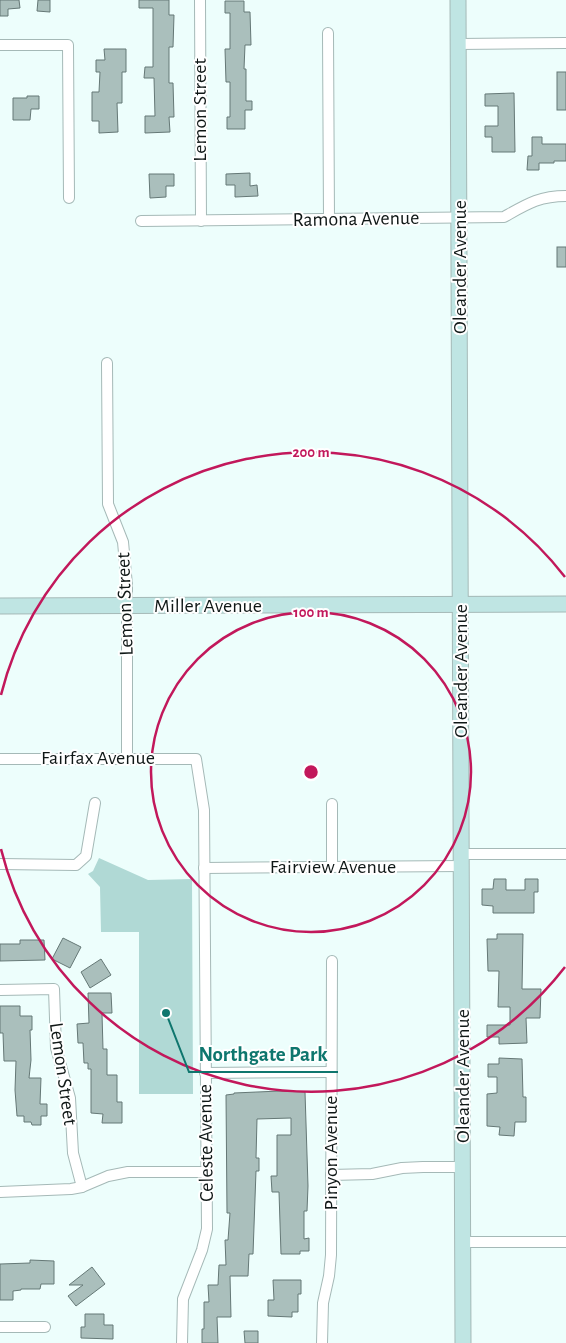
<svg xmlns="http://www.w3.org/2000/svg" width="566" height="1343" font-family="'Alegreya Sans',sans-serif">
  <rect width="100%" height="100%" fill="#edfefc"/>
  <polygon fill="#b0d9d5" points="99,858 148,880 192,879 193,1094 139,1094 139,932 101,932 100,887 88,874 93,871"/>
  <g fill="#aabfbc" stroke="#657876">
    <polygon points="0,0 19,0 20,8 8,9 8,16 0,16"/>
    <polygon points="38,0 50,0 50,12 37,11"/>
    <polygon points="139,0 169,0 169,15 174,15 173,47 169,47 169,83 173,83 174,117 169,117 170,132 145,133 145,116 155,116 154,78 144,78 145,67 153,67 153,8 139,8"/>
    <polygon points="225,1 244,1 244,12 250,12 251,45 245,45 244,69 246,69 246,101 252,101 252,110 245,110 245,129 227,129 227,117 230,117 230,82 226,82 225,49 230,49 230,13 225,13"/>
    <polygon points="104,49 126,49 126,72 122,72 122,103 117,103 118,132 99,133 99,121 92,121 92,92 99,92 100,72 96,72 96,60 105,60"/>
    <rect x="557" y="72" width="9" height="38"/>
    <polygon points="514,93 515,152 492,152 492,137 485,137 485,126 498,126 498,106 485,106 485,94"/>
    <polygon points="27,96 39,96 39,109 31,109 30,120 13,120 13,98 27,98"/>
    <polygon points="532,137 542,137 542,144 566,144 566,161 554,161 554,163 539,163 539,170 527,170 528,156 532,156"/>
    <polygon points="250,173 250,186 257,185 258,196 235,197 235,185 226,185 226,174"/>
    <polygon points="149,174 174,174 174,186 166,186 166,197 150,198"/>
    <rect x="557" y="247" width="9" height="20"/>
    <polygon points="494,879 506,879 506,890 525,890 525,879 538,879 538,892 534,892 534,913 493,913 493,906 482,905 482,889 493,889"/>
    <polygon points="497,934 523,934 522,989 541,989 540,1018 526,1018 527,1043 499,1044 499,1037 487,1037 487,1025 510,1025 510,1007 498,1007 499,971 488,971 487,939 497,939"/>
    <polygon points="63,938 81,947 70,968 52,959"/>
    <polygon points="20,940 44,940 45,960 0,961 0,944 20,944"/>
    <polygon points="101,959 111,975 90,988 81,972"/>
    <polygon points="88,993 111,993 112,1013 102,1013 103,1049 107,1049 107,1075 117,1075 117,1102 122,1102 122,1123 102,1123 103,1114 91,1113 91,1069 88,1069 88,1063 84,1063 83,1043 78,1043 77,1024 89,1023"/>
    <polygon points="0,1006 20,1006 20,1016 32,1016 32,1030 30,1030 31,1060 29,1078 41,1078 40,1104 47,1104 47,1116 41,1116 41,1125 32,1125 31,1122 24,1122 24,1116 17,1116 15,1090 16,1061 4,1061 3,1033 0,1033"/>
    <polygon points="499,1058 522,1059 523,1097 526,1097 526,1122 515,1122 514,1136 499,1135 500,1127 487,1126 487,1094 497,1093 497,1077 488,1077 488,1064 499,1064"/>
    <polygon points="280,1091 305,1092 308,1186 307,1211 304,1211 304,1239 309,1238 309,1251 300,1251 300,1254 281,1254 279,1192 272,1192 271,1176 277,1176 277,1135 291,1135 291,1118 257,1119 256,1158 259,1158 259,1171 256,1171 253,1254 249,1254 248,1276 230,1276 231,1317 217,1317 218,1343 202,1343 202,1329 204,1329 204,1302 209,1302 208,1285 218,1285 219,1265 226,1265 225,1240 228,1240 230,1213 227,1213 226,1095 234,1094 234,1093"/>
    <polygon points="30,1260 54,1261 54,1284 41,1284 40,1289 21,1289 21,1290 13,1291 13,1300 0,1300 0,1264 30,1263"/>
    <polygon points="92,1267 105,1284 76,1306 68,1296 83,1285 69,1285"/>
    <polygon points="273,1280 301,1280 301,1294 298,1294 298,1312 292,1312 292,1317 268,1316 268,1300 274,1300"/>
    <polygon points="85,1314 104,1314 104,1325 113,1325 113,1339 81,1338 81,1327 85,1327"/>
    <polygon points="244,1331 258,1331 258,1343 245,1343"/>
  </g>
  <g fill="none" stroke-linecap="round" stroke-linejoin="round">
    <g stroke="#a5b9b7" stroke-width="12">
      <g id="street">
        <polyline points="200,0 201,221"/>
        <polyline points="328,33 329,220"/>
        <polyline points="458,44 566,43"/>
        <polyline points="0,45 68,45 69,198"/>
        <path d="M141 221 504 217C527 204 539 196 566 196"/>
        <polyline points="107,363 108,504 123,542 127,585 127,758"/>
        <polyline points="0,759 196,759 204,810 207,1229 202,1250 183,1299 182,1343"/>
        <polyline points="332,804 332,867"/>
        <polyline points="462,854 566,854"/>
        <polyline points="0,864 76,865 86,856 95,803"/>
        <polyline points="204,868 462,866"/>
        <polyline points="0,990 54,989 56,1048 70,1098 73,1153 82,1187"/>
        <polyline points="205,1073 331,1072"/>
        <polyline points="331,1175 372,1174 402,1168 423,1167 463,1167"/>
        <polyline points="0,1192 71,1189 82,1187 108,1176 128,1172 206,1172"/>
        <polyline points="462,1242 566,1242"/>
        <polyline points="0,1327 45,1327"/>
        <polyline points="322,1343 323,1303 329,1276 331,1255 332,961"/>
      </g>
    </g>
    <g stroke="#a5b9b7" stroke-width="17">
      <g id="secondary">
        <polyline points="458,0 463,1343"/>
        <polyline points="0,606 566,604"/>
      </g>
    </g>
    <use href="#street" stroke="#fff" stroke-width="10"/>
    <use href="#secondary" stroke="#bfe5e3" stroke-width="15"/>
  </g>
  <g fill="none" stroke="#c2185b" stroke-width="2.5">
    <circle cx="311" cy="772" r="160"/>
    <path d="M565 967A320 320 0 0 1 1 849M1 695A320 320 0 0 1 565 577"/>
  </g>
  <g text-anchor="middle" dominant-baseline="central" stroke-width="4" stroke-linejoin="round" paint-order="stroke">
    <g font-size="20" fill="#0f1716" stroke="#fff">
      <text transform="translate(200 110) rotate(-90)">Lemon Street</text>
      <text transform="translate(356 219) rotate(-1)">Ramona Avenue</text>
      <text transform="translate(460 267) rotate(-90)">Oleander Avenue</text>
      <text transform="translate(125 604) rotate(-92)">Lemon Street</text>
      <text x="208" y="606">Miller Avenue</text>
      <text transform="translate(461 671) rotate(-90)">Oleander Avenue</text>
      <text x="98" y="758">Fairfax Avenue</text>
      <text x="333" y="867">Fairview Avenue</text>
      <text transform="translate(63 1074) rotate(82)">Lemon Street</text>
      <text transform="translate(463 1076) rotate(-90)">Oleander Avenue</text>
      <text transform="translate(206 1143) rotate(-91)">Celeste Avenue</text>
      <text transform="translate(331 1153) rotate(-90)">Pinyon Avenue</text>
    </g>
  </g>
  <circle cx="311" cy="772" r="8" fill="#c2185b" stroke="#fff" stroke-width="2.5"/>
  <g font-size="15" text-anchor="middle" font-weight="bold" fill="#c2185b" stroke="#fff" stroke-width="4" stroke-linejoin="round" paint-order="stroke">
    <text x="311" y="457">200 m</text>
    <text x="311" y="617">100 m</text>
  </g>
  <path fill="none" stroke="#0f766e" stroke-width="2" d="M166 1013L189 1072H338"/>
  <circle fill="#0f766e" stroke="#fff" stroke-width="2" cx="166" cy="1013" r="5"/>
  <g font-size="21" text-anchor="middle" font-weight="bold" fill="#0f766e" stroke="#fff" stroke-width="4" stroke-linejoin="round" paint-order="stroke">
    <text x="263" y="1061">Northgate Park</text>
  </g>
</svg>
